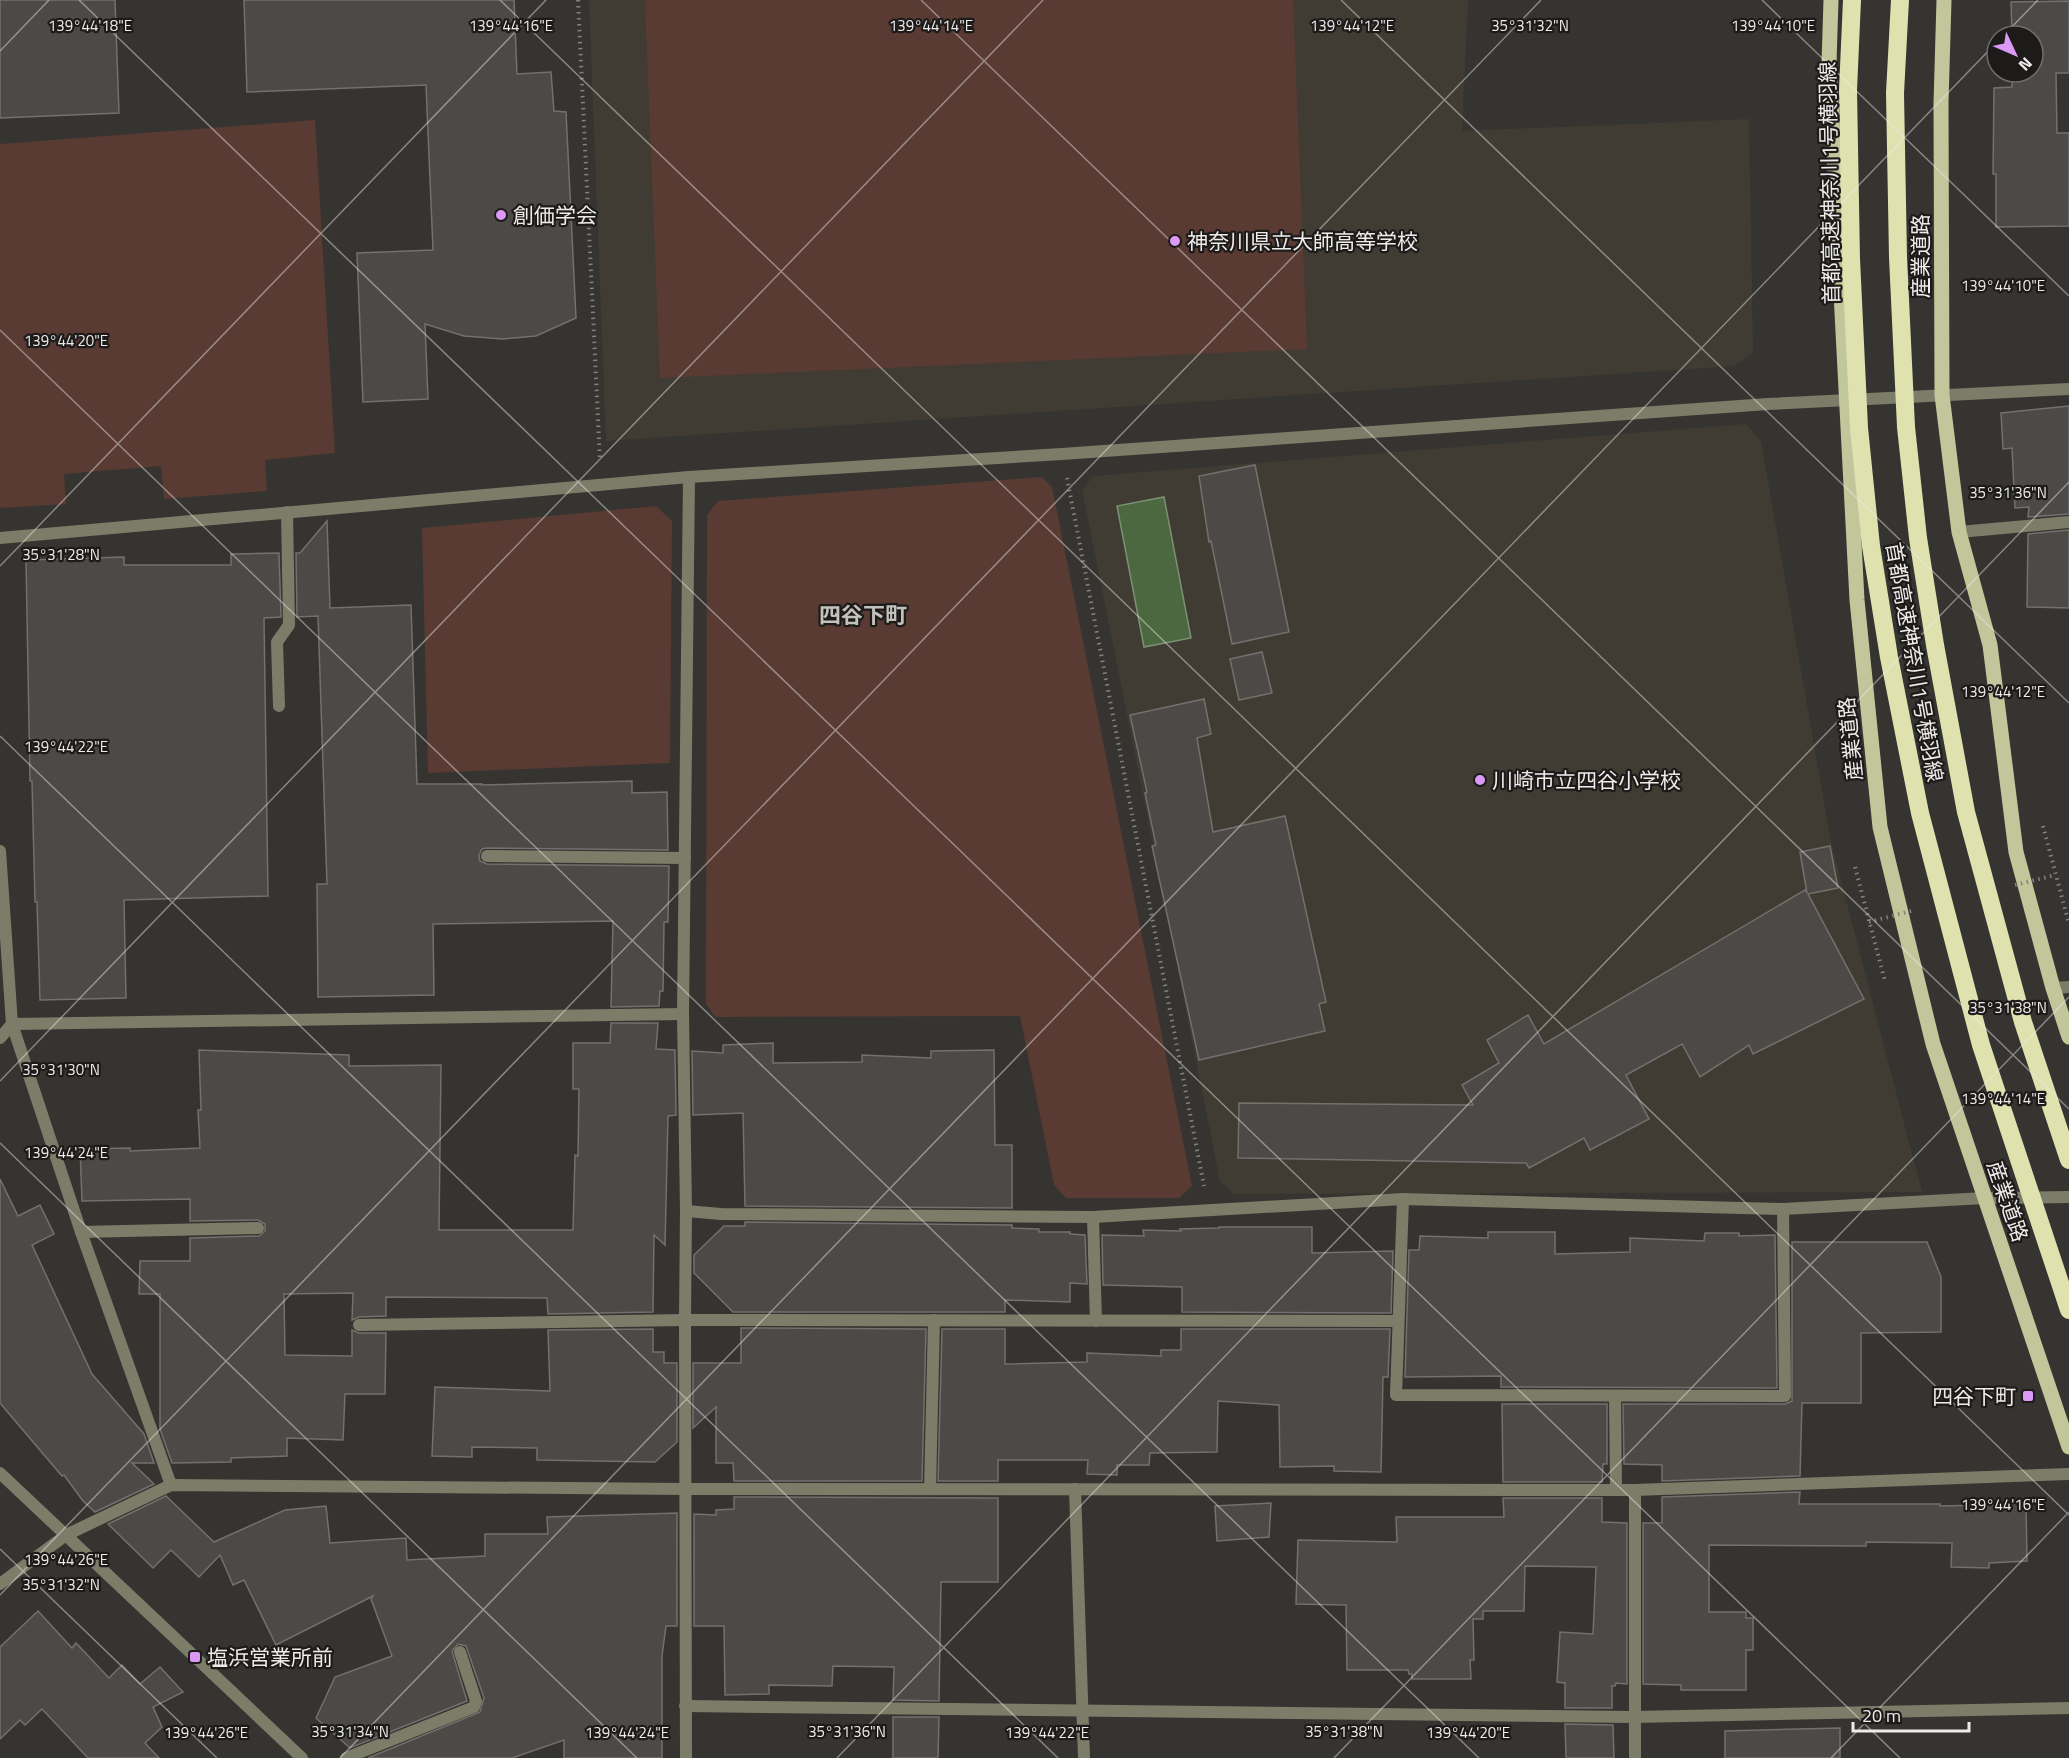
<svg xmlns="http://www.w3.org/2000/svg" width="2069" height="1758" font-family="'Titillium Web','Noto Sans JP',sans-serif">
  <rect width="100%" height="100%" fill="#353430"/>
  <g fill="#403c33">
    <polygon points="589,0 1468,0 1462,131 1749,119 1753,352 1734,366 606,441"/>
    <polygon points="1746,424 1761,441 1831,842 1922,1192 1234,1194 1220,1181 1082,489 1094,476"/>
  </g>
  <g fill="#593b33">
    <polygon points="645,0 1293,0 1307,349 660,378"/>
    <polygon points="315,120 335,453 265,460 267,491 164,499 161,466 64,474 66,504 0,508 0,144"/>
    <polygon points="1042,477 1052,487 1192,1186 1179,1198 1066,1198 1054,1185 1020,1016 715,1017 706,1004 707,515 718,501"/>
    <polygon points="656,506 672,521 670,763 428,773 422,528"/>
  </g>
  <polygon fill="#4c6841" stroke="#7c9074" stroke-width="1.5" points="1164,497 1191,638 1144,647 1117,506"/>
  <g fill="#4d4947" stroke="#73706d" stroke-width="1.5">
    <polygon points="0,0 115,0 119,113 0,118"/>
    <polygon points="244,0 514,0 517,74 551,72 554,111 566,112 576,318 536,336 503,339 464,336 425,324 428,399 363,402 357,253 433,250 426,85 247,92"/>
    <polygon points="2069,1 2069,73 2056,73 2057,133 2069,133 2069,226 1996,227 1996,174 1993,174 1994,88 2012,87 2012,72 2033,72 2033,36 2012,36 2011,2"/>
    <polygon points="2069,406 2069,514 2028,517 2029,507 2015,508 2012,448 2003,449 2001,413"/>
    <polygon points="1255,465 1289,632 1232,644 1211,541 1209,542 1199,476"/>
    <polygon points="327,521 330,608 411,605 417,784 482,784 482,785 632,781 632,793 667,792 668,850 487,848 482,849 479,855 480,861 487,864 669,866 668,922 664,922 663,991 660,991 659,1006 611,1007 613,921 433,924 434,995 318,997 317,884 327,884 318,616 297,617 296,553 300,553"/>
    <polygon points="2069,530 2069,608 2027,607 2028,534"/>
    <polygon points="279,553 281,617 264,618 268,896 124,900 126,998 40,1000 37,902 35,902 32,781 30,781 26,560 124,557 124,565 231,565 231,554"/>
    <polygon points="1262,652 1272,693 1239,700 1230,659"/>
    <polygon points="1204,699 1211,734 1197,738 1213,832 1285,816 1326,1002 1319,1004 1325,1031 1199,1060 1152,846 1156,845 1145,793 1147,792 1130,715"/>
    <polygon points="1830,846 1838,888 1808,894 1864,999 1753,1054 1749,1045 1700,1077 1682,1044 1626,1075 1649,1119 1590,1150 1584,1138 1529,1168 1526,1163 1238,1158 1239,1103 1473,1105 1462,1085 1499,1063 1487,1040 1528,1015 1544,1044 1805,890 1807,893 1800,852"/>
    <polygon points="611,1023 658,1023 656,1049 675,1050 676,1115 668,1116 665,1245 654,1235 653,1312 548,1314 547,1298 386,1297 386,1316 359,1317 352,1320 353,1293 284,1294 285,1355 352,1356 352,1330 359,1333 386,1333 385,1394 345,1394 343,1440 287,1438 287,1456 231,1458 231,1462 172,1463 160,1429 160,1294 139,1294 140,1261 190,1261 190,1238 259,1236 265,1231 265,1224 258,1220 190,1221 190,1199 82,1201 80,1149 130,1148 130,1151 200,1148 198,1110 201,1110 199,1050 349,1055 349,1066 441,1065 439,1230 573,1230 575,1155 578,1156 579,1089 573,1089 573,1043 610,1043"/>
    <polygon points="773,1043 773,1063 862,1062 862,1055 931,1058 931,1051 994,1050 995,1145 1012,1145 1012,1208 745,1206 743,1113 693,1115 692,1051 723,1053 723,1045"/>
    <polygon points="0,1179 18,1216 40,1205 54,1234 32,1245 92,1374 144,1434 154,1463 132,1463 154,1484 95,1512 83,1501 64,1475 62,1476 0,1403"/>
    <polygon points="745,1222 1012,1225 1012,1228 1039,1229 1039,1232 1070,1232 1070,1234 1085,1235 1087,1284 1070,1283 1070,1302 1005,1300 1005,1312 733,1312 694,1273 694,1255 724,1226 745,1226"/>
    <polygon points="1219,1227 1312,1227 1312,1253 1393,1251 1391,1313 1182,1312 1182,1287 1103,1285 1102,1235 1144,1236 1143,1230 1181,1231 1180,1229 1219,1228"/>
    <polygon points="1488,1232 1555,1232 1555,1254 1630,1252 1630,1238 1704,1241 1705,1233 1739,1233 1739,1236 1775,1235 1777,1388 1501,1387 1501,1376 1405,1377 1409,1250 1419,1250 1420,1236 1488,1238"/>
    <polygon points="1792,1242 1927,1242 1941,1277 1941,1332 1861,1333 1861,1403 1802,1403 1800,1476 1662,1481 1662,1465 1624,1464 1623,1404 1785,1404 1792,1401"/>
    <polygon points="741,1328 926,1329 922,1481 734,1481 733,1463 716,1463 716,1407 693,1428 693,1363 741,1363"/>
    <polygon points="653,1329 653,1352 664,1352 664,1363 677,1363 677,1442 655,1462 537,1460 537,1448 472,1447 472,1457 432,1456 435,1387 550,1391 548,1330"/>
    <polygon points="942,1329 1005,1329 1005,1364 1087,1362 1087,1353 1161,1356 1161,1350 1181,1350 1181,1329 1390,1329 1388,1377 1383,1377 1381,1472 1334,1471 1334,1466 1280,1467 1279,1405 1218,1401 1217,1452 1150,1453 1149,1465 1117,1465 1117,1475 1087,1474 1088,1460 998,1460 998,1481 938,1481"/>
    <polygon points="1502,1404 1607,1404 1607,1464 1603,1464 1602,1482 1503,1482"/>
    <polygon points="1800,1492 1799,1504 1940,1504 1940,1506 2026,1504 2027,1561 1989,1563 1989,1568 1951,1567 1952,1543 1866,1542 1866,1546 1709,1545 1709,1612 1746,1612 1746,1618 1753,1618 1753,1650 1746,1650 1746,1690 1681,1690 1681,1685 1643,1684 1643,1523 1662,1523 1662,1497"/>
    <polygon points="166,1496 214,1542 285,1510 326,1506 330,1543 406,1538 407,1560 485,1556 485,1534 548,1534 547,1517 677,1513 677,1626 666,1626 662,1656 662,1758 564,1758 564,1740 512,1758 368,1758 480,1712 484,1698 466,1646 458,1644 452,1651 467,1701 350,1748 316,1718 335,1677 392,1656 371,1599 373,1596 276,1645 244,1580 233,1585 220,1555 199,1577 171,1550 153,1568 108,1524"/>
    <polygon points="734,1497 998,1498 998,1582 941,1582 939,1701 893,1700 894,1667 833,1666 832,1686 769,1685 769,1694 725,1695 724,1626 694,1626 694,1514 716,1515 716,1510 734,1509"/>
    <polygon points="1503,1498 1602,1498 1602,1522 1627,1523 1627,1684 1616,1683 1615,1686 1612,1686 1612,1708 1565,1708 1565,1683 1557,1682 1560,1632 1593,1634 1596,1567 1525,1566 1524,1611 1483,1611 1483,1619 1473,1619 1474,1660 1470,1660 1471,1679 1412,1679 1412,1674 1409,1674 1408,1670 1347,1670 1346,1605 1296,1604 1298,1540 1397,1542 1396,1517 1504,1517"/>
    <polygon points="1271,1503 1269,1537 1217,1541 1215,1506"/>
    <polygon points="38,1611 72,1648 76,1643 109,1678 122,1665 140,1684 160,1667 183,1692 153,1707 162,1727 145,1743 159,1758 88,1758 42,1709 25,1725 20,1720 0,1739 0,1647"/>
    <polygon points="893,1717 939,1717 938,1758 893,1758"/>
    <polygon points="1565,1724 1613,1725 1614,1758 1566,1758"/>
    <polygon points="1840,1728 1840,1758 1725,1758 1725,1731"/>
  </g>
  <g fill="none" stroke-linecap="round" stroke-linejoin="round">
    <g stroke="#83827f" stroke-width="4" stroke-dasharray="1.5 4.5" stroke-linecap="butt">
      <polyline points="578,0 600,461"/>
      <polyline points="1067,478 1204,1186"/>
      <polyline points="2043,826 2069,924"/>
      <polyline points="1855,867 1885,981"/>
    </g>
    <g stroke="#7b7d69" stroke-width="12">
      <polyline points="1959,532 2069,522"/>
      <polyline points="279,706 277,642 289,625 287,512"/>
      <polyline points="487,856 685,858"/>
      <polyline points="81,1232 258,1228"/>
      <polyline points="359,1325 685,1320"/>
      <polyline points="346,1758 474,1707 476,1701 460,1652"/>
    </g>
    <g stroke="#7b7d69" stroke-width="12">
      <polyline points="0,538 689,477 1062,454 1768,404 2069,389"/>
      <polyline points="0,851 12,1024 81,1232 171,1485"/>
      <polyline points="2053,988 2069,987"/>
      <polyline points="0,1038 12,1024 683,1014"/>
      <polyline points="1403,1199 1396,1395 1785,1396 1783,1209"/>
      <polyline points="686,1211 721,1214 1093,1217 1403,1199 1783,1209 1985,1198 2069,1197"/>
      <polyline points="1093,1217 1096,1321"/>
      <polyline points="685,1320 1398,1321"/>
      <polyline points="1615,1396 1616,1489"/>
      <polyline points="930,1489 934,1320"/>
      <polyline points="1075,1489 1084,1758"/>
      <polyline points="0,1584 66,1535 171,1485 685,1489 1635,1490 2069,1474"/>
      <polyline points="685,1706 1634,1717 2069,1708"/>
      <polyline points="686,1758 685,1320 686,1211 683,1014 689,477"/>
      <polyline points="1635,1758 1635,1490"/>
    </g>
    <polyline stroke="#7b7d69" stroke-width="12" points="0,1473 302,1758"/>
    <g stroke="#c2c69b" stroke-width="15">
      <polyline points="1831,0 1829,63 1857,600 1880,827 1933,1044 2069,1447"/>
      <polyline points="1944,0 1941,103 1942,395 1959,532 1990,645 2016,852 2053,988 2069,1037"/>
    </g>
    <g stroke="#83827f" stroke-width="4" stroke-dasharray="1.5 4.5" stroke-linecap="butt">
      <polyline points="2015,885 2055,875"/>
      <polyline points="1869,922 1915,910"/>
    </g>
    <g stroke="#dfe2af" stroke-width="18">
      <polyline points="1852,0 1848,90 1851,259 1859,428 1871,546 1889,657 1920,813 1981,1045 2069,1310"/>
      <polyline points="1900,0 1895,93 1898,257 1906,427 1918,538 1935,645 1966,812 2023,1022 2069,1160"/>
    </g>
  </g>
  <path fill="none" stroke="#edecea" stroke-width="1.5" stroke-opacity="0.45" d="M79 0 1900 1758M500 0 2069 1515M921 0 2069 1109M1341 0 2069 703M1762 0 2069 296M2003 36 2038 0M0 51 49 0M0 330 1479 1758M0 566 546 0M0 736 1058 1758M0 1081 1043 0M0 1143 637 1758M0 1549 217 1758M0 1595 1541 0M340 1758 1997 42M837 1758 2069 482M1334 1758 2069 997M1831 1758 2069 1512"/>
  <g fill="#db99f5" stroke="#1c1b1a" stroke-width="2">
    <circle cx="501" cy="215" r="6"/>
    <circle cx="1175" cy="241" r="6"/>
    <circle cx="1480" cy="780" r="6"/>
    <rect x="2022" y="1390" width="12" height="12" rx="3"/>
    <rect x="189" y="1651" width="12" height="12" rx="3"/>
  </g>
  <g text-anchor="middle" dominant-baseline="central" stroke-width="4.5" stroke-linejoin="round" paint-order="stroke">
    <g font-size="21" fill="#edecea" stroke="#1c1b1a">
      <text transform="translate(1829 183) rotate(-91)">首都高速神奈川1号横羽線</text>
      <text transform="translate(1920 256) rotate(-90)">産業道路</text>
      <text transform="translate(1915 662) rotate(80)">首都高速神奈川1号横羽線</text>
      <text transform="translate(1850 739) rotate(-96)">産業道路</text>
      <text transform="translate(2008 1201) rotate(71)">産業道路</text>
    </g>
    <g font-size="21" fill="#edecea" stroke="#1c1b1a" text-anchor="start">
      <text x="513" y="215">創価学会</text>
      <text x="1187" y="241">神奈川県立大師高等学校</text>
      <text x="1492" y="780">川崎市立四谷小学校</text>
      <text x="2016" y="1396" text-anchor="end">四谷下町</text>
      <text x="207" y="1657">塩浜営業所前</text>
    </g>
    <g font-size="22" font-weight="bold" fill="#c3c1bc" stroke="#1c1b1a">
      <text x="863" y="615">四谷下町</text>
    </g>
  </g>
  <g font-size="15" text-anchor="middle" fill="#edecea" stroke="#1c1b1a" stroke-width="4.5" stroke-linejoin="round" paint-order="stroke">
    <text x="90" y="31">139°44'18"E</text>
    <text x="511" y="31">139°44'16"E</text>
    <text x="931" y="31">139°44'14"E</text>
    <text x="1352" y="31">139°44'12"E</text>
    <text x="1773" y="31">139°44'10"E</text>
    <text x="1530" y="31">35°31'32"N</text>
    <text x="2003" y="291">139°44'10"E</text>
    <text x="66" y="346">139°44'20"E</text>
    <text x="2008" y="498">35°31'36"N</text>
    <text x="61" y="560">35°31'28"N</text>
    <text x="2003" y="697">139°44'12"E</text>
    <text x="66" y="752">139°44'22"E</text>
    <text x="2008" y="1013">35°31'38"N</text>
    <text x="61" y="1075">35°31'30"N</text>
    <text x="2003" y="1104">139°44'14"E</text>
    <text x="66" y="1158">139°44'24"E</text>
    <text x="2003" y="1510">139°44'16"E</text>
    <text x="66" y="1565">139°44'26"E</text>
    <text x="61" y="1590">35°31'32"N</text>
    <text x="350" y="1737">35°31'34"N</text>
    <text x="847" y="1737">35°31'36"N</text>
    <text x="1344" y="1737">35°31'38"N</text>
    <text x="206" y="1738">139°44'26"E</text>
    <text x="627" y="1738">139°44'24"E</text>
    <text x="1047" y="1738">139°44'22"E</text>
    <text x="1468" y="1738">139°44'20"E</text>
  </g>
  <g transform="translate(2015 54) rotate(134)"><circle r="28" fill="#1c1b1a" stroke="#706f6d" stroke-width="1.5"/>
  <path d="M0-4.5L10 22L0 15L-10 22Z" fill="#db99f5"/>
  <text y="-9" font-size="16" font-weight="bold" text-anchor="middle" fill="#edecea">N</text>
  </g>
  <path d="M1853 1722v9h116v-9" fill="none" stroke="#edecea" stroke-width="3"/>
  <text x="1862" y="1722" font-size="18" fill="#edecea" stroke="#1c1b1a" stroke-width="4.5" paint-order="stroke">20 m</text>
</svg>
